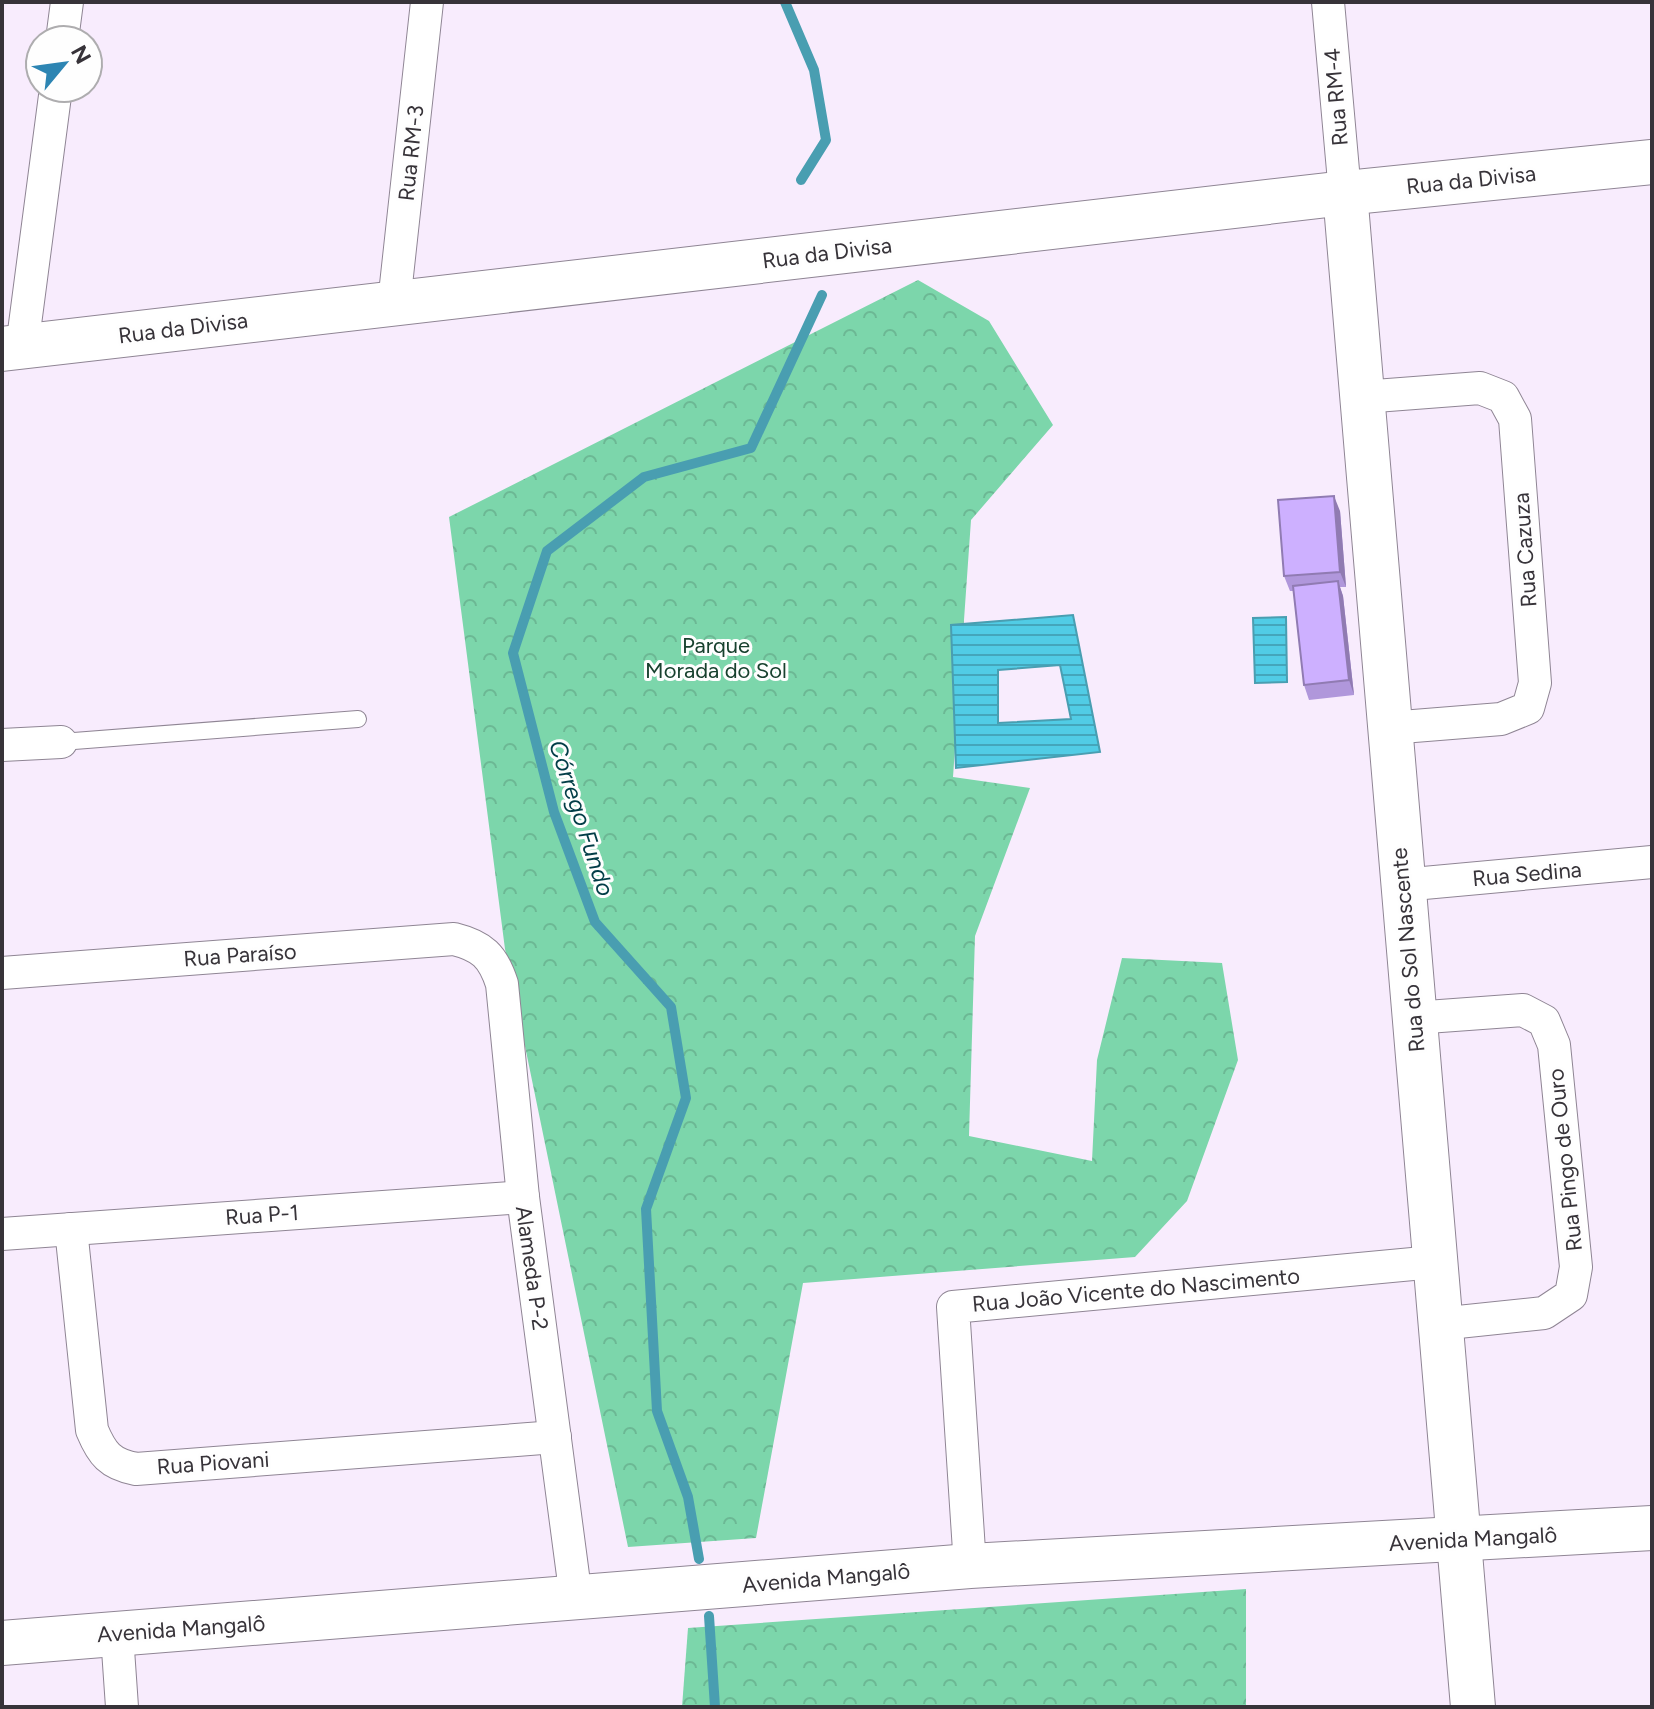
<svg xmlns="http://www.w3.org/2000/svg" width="1654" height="1709" font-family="Figtree,sans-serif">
  <defs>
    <pattern id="forest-crowns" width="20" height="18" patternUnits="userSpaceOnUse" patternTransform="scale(2)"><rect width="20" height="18" fill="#7cd6ab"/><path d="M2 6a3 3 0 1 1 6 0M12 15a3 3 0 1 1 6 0" fill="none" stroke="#6cb894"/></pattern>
    <pattern id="water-rules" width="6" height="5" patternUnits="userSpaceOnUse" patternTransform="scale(2)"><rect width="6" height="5" fill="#51cce5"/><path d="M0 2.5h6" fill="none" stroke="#44a6bb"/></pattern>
  </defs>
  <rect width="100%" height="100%" fill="#f8ecfd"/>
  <g fill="url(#forest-crowns)">
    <polygon points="918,280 989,321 1053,425 971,520 953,777 1030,788 975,936 969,1136 1092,1161 1097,1060 1122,958 1222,963 1238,1060 1187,1201 1135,1257 803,1283 756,1538 628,1547 505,949 449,517"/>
    <polygon points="1246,1589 1246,1707 682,1707 688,1628"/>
  </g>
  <g fill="url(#water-rules)" stroke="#499eb1" stroke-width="2" fill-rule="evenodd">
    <path d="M1073 615 1100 752 956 768 951 625ZM1060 665 1071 719 998 723V670Z"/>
    <polygon points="1286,617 1287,682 1255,683 1253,618"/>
  </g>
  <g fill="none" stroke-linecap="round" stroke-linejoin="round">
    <g stroke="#499eb1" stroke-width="10">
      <polyline points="785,2 814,70 826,140 801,180"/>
      <polyline points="699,1559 688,1497 657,1411 646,1209 686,1098 671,1007 595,922 554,812 513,653 547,551 644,477 751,448 822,295"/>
      <polyline points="709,1616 715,1707"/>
    </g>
    <g stroke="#8f8594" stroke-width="18">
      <polyline id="lane" points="61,742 358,719"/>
    </g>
    <g stroke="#8f8594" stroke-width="34">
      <g id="street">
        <polyline points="1328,2 1345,193"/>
        <polyline points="62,40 67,2"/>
        <polyline points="394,303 427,2"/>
        <polyline points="22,347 56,88"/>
        <polyline points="1362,397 1480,388 1503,397 1515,419 1535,683 1528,708 1501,719 1389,728"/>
        <polyline points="2,745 61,742"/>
        <polyline points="1402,885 1652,862"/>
        <path d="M2 973 454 939C482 946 493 956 502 984L523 1197 576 1598"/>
        <polyline points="1413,1018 1523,1010 1544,1021 1554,1045 1576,1267 1571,1295 1544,1313 1439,1324"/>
        <path d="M71 1229 92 1430C102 1454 110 1464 136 1469L555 1437"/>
        <polyline points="2,1234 523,1197"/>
        <polyline points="970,1566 953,1307 1434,1262"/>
        <polyline points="117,1635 122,1707"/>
      </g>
    </g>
    <g stroke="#8f8594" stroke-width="46">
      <g id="secondary">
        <polyline points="1345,193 1473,1707"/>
        <polyline points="2,349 1345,193 1652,162"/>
        <polyline points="2,1643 970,1566 1652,1528"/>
      </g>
    </g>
    <use href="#lane" stroke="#fff" stroke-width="16"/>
    <use href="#street" stroke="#fff" stroke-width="32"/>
    <use href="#secondary" stroke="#fff" stroke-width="44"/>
  </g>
  <polygon fill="#b097db" points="1340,511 1346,587 1340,587 1343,596 1354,695 1309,700 1304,685 1294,591 1290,591 1284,576"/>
  <g fill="#907bb2">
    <polygon points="1334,496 1340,511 1346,587 1340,572"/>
    <polygon points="1338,581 1343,596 1354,695 1349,680"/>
  </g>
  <g fill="#cdb0ff" stroke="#907bb2" stroke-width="2">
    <polygon points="1334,496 1340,572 1284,576 1278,500"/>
    <polygon points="1338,581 1349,680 1304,685 1293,586"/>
  </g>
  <g text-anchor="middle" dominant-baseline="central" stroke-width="6" stroke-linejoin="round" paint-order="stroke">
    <g font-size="22" fill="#373339" stroke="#fefefe">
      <text transform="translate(1336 97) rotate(-95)">Rua RM-4</text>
      <text transform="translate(411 153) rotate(-84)">Rua RM-3</text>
      <text transform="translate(1471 180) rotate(-6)">Rua da Divisa</text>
      <text transform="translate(827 253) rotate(-7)">Rua da Divisa</text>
      <text transform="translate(183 328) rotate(-7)">Rua da Divisa</text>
      <text transform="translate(1525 550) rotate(-94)">Rua Cazuza</text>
      <text transform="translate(1527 874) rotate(-5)">Rua Sedina</text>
      <text transform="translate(1408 950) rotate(-95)">Rua do Sol Nascente</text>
      <text transform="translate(240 955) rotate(-4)">Rua Paraíso</text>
      <text transform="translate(1565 1160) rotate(-96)">Rua Pingo de Ouro</text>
      <text transform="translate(262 1215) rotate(-4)">Rua P-1</text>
      <text transform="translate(532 1268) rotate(82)">Alameda P-2</text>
      <text transform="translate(1136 1290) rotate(-5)">Rua João Vicente do Nascimento</text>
      <text transform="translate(213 1463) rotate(-4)">Rua Piovani</text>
      <text transform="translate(1473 1539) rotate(-3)">Avenida Mangalô</text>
      <text transform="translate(826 1578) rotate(-5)">Avenida Mangalô</text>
      <text transform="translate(181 1629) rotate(-4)">Avenida Mangalô</text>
    </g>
    <g font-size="22" fill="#17412e" stroke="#fefefe">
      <text x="716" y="645">Parque<tspan x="716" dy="25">Morada do Sol</tspan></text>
    </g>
    <g font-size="24" font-style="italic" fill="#023d47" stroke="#fefefe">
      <text transform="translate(582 818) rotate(72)">Córrego Fundo</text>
    </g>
  </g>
  <rect width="1654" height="1709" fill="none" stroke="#373339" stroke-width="8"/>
  <g transform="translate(64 64) rotate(61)"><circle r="38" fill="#fefefe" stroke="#aeadaf" stroke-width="2"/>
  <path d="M0-6L14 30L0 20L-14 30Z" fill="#2d85b3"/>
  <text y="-12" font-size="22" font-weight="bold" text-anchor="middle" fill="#373339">N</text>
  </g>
</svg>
